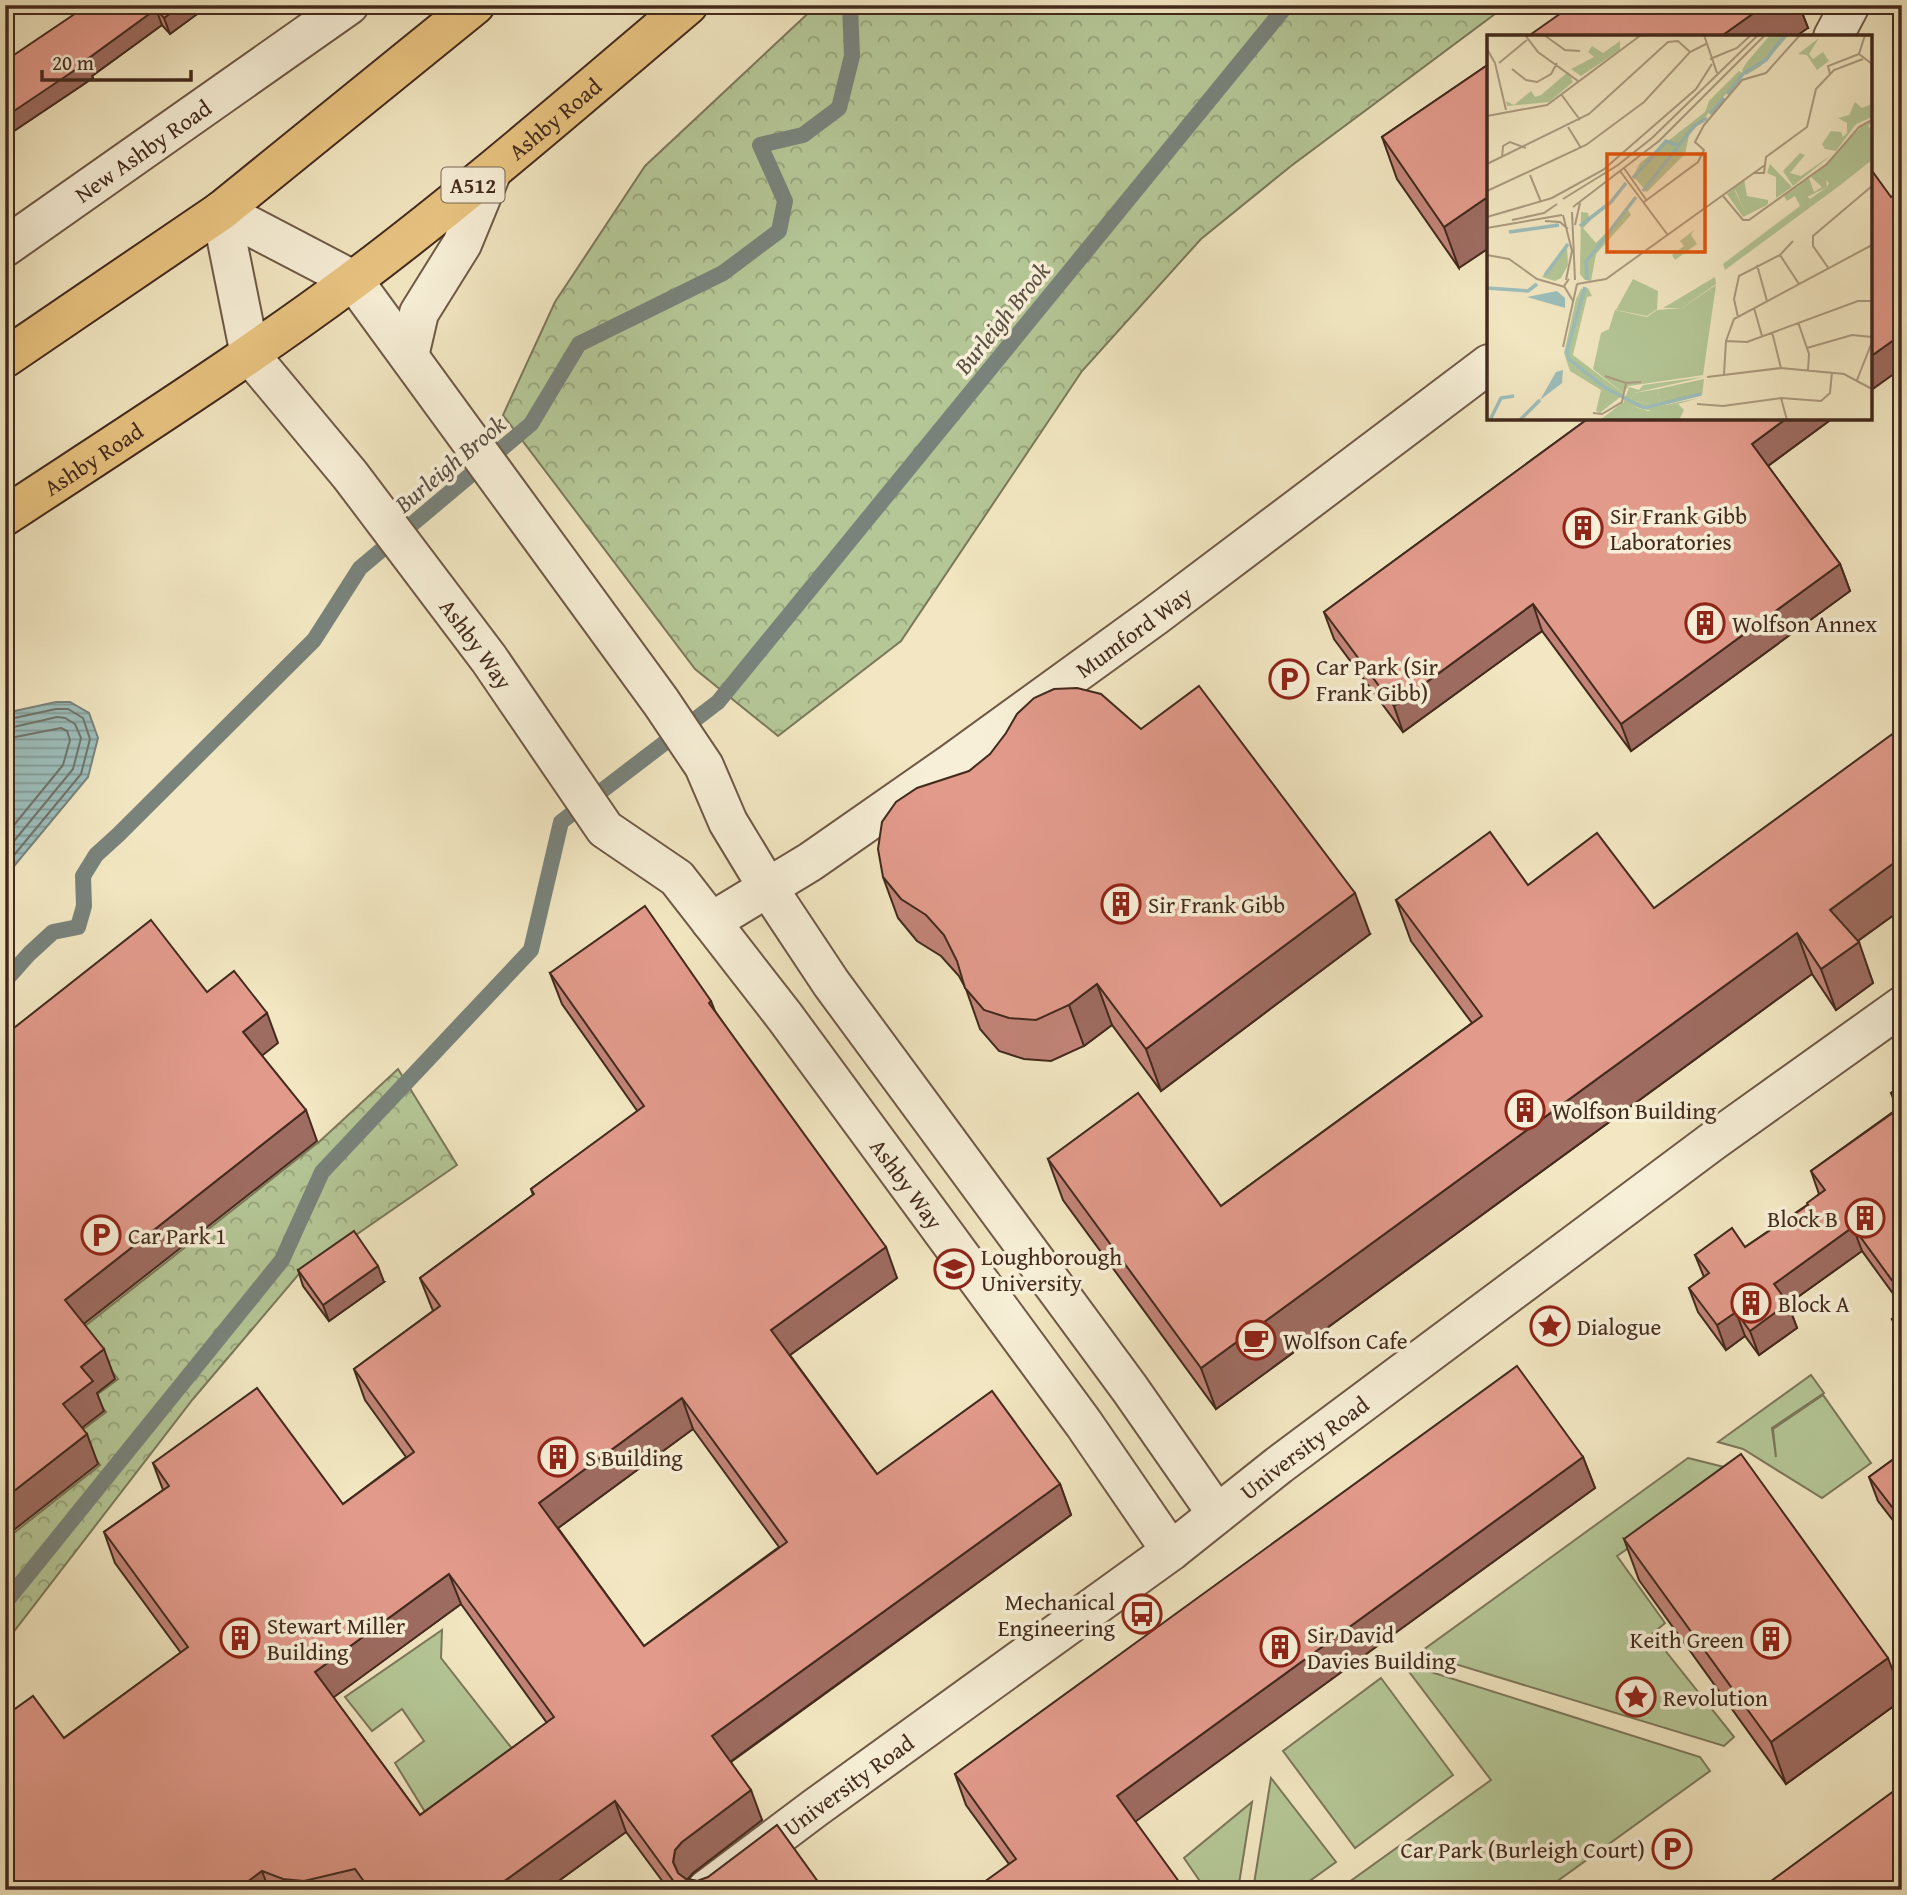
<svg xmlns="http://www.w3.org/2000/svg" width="1907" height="1895" font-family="'Gentium Book Plus',serif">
  <defs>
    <pattern id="forest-crowns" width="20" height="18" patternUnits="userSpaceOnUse" patternTransform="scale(1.75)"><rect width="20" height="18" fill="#b5c797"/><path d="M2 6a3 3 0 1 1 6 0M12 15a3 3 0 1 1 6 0" fill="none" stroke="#95a27b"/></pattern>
    <pattern id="water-rules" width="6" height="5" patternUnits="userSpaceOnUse" patternTransform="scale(1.75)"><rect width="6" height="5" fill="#9dbebb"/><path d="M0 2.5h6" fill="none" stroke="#829b97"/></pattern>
  </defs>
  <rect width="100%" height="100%" fill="#f2e7c2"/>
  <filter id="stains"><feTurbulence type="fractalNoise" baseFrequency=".00286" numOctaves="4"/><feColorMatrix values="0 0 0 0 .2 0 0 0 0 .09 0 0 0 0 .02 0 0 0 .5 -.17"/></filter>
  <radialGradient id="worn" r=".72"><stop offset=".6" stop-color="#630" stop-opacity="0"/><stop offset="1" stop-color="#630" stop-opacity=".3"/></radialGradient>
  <g fill="#b5c797" stroke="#7c785a" stroke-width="2">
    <polygon points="1811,1375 1824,1393 1772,1428 1776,1457 1773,1429 1823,1395 1871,1463 1822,1498 1743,1449 1718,1442"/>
    <polygon points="1688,1458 1740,1471 1617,1556 1665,1623 1652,1634 1734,1737 1724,1746 1419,1653"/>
    <polygon points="442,1630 441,1658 528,1769 438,1833 395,1763 424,1741 402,1709 372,1731 345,1697"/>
    <polygon points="1412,1666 1700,1757 1710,1771 1545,1890 1338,1890 1491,1780 1407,1669"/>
    <polygon points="1381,1678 1453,1775 1355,1848 1283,1751"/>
    <polygon points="1271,1778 1336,1862 1297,1890 1253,1890"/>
    <polygon points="1252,1802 1238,1890 1206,1890 1184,1858"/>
  </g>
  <g fill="url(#forest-crowns)" stroke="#7c785a" stroke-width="2">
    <polygon points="817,5 1507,5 1291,166 1201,239 1082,371 901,641 778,736 695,669 503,415 555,302 645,166"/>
    <polygon points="398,1069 457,1165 298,1275 193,1399 5,1643 5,1540 100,1465 77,1434 106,1412 94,1397 118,1379 80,1330 320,1141"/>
  </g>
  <polygon fill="url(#water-rules)" stroke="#79837c" stroke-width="2" points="56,702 70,702 89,713 98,738 88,777 5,877 5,715 10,712"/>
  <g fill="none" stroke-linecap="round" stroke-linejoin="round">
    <g stroke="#70746c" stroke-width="2">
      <polyline points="5,720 56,709 68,709 83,718 90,739 81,774 5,866"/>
      <polyline points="5,729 57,717 65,718 75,724 81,738 73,769 5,852"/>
      <polyline points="5,739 61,728 67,731 70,740 63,765 5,836"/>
    </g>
    <g stroke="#79837c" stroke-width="16">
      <polyline points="5,981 29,954 53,932 78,927 84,906 83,876 96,855 118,835 314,640 360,568 531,424 579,344 723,273 779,231 785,201 760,145 803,135 839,108 852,56 850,5"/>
      <polyline points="5,1603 282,1260 322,1172 531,950 561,822 718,702 1287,5"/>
    </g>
    <g stroke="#6f5946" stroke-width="42">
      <g id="street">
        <polyline points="1833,37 1850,5"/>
        <path id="s1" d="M221 211 250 355 350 475 489 659 605 829 677 878 785 1017 1084 1424 1171 1551"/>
        <polyline points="221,211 353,280 661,702 704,766 728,822 768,888 831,983 1130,1389 1217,1514"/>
        <path id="s2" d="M5 247 349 5"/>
        <polyline points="409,356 419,313 462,244 492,171"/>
        <path id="s3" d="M711 922 810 862 952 763 1155 616 1489 364"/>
        <path id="s4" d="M706 1890 815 1808 1171 1551 1279 1465 1713 1141 1902 1006"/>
      </g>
    </g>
    <g stroke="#432a1d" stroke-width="42">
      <g id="primary">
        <polyline points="5,358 221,211 475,5"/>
        <path id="s5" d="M5 516C122 439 240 364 352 281 468 194 577 99 688 5"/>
      </g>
    </g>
    <use href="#street" stroke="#f7efd7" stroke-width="38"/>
    <use href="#primary" stroke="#e9c481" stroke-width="38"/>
  </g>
  <g fill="#c28478" stroke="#432a1d" stroke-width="2" fill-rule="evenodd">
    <polygon points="81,5 207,5 208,6 170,34 162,25 92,76 93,78 5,137 81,10 80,6"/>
    <polygon points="1562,5 1799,5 1808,28 1564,12"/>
    <polygon points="1489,64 1459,268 1397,179 1382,137"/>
    <polygon points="1589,418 1833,418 1768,466 1840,564 1850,591 1631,751 1542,631 1403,732 1334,639 1324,612"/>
    <polygon points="969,771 1370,934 1161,1091 1112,1025 1084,1046 1051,1061 1024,1059 999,1051 980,1029 966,989 959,976 941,956 917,941 898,918 883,877"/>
    <polygon points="1528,885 1654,908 1902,909 1858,941 1873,983 1836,1010 1812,974 1216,1409 1063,1200 1048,1159 1221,1206 1472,1023 1411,941 1396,900"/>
    <path d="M550 973 711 1001 715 1011 897 1278 790 1355 877 1474 1060 1484 1071 1515 731 1762 762 1820 693 1873 688 1879 697 1881 824 1890H669L626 1832 546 1890H5L64 1738 181 1653 115 1563 104 1532 163 1490 153 1463 343 1504 406 1457 365 1400 354 1369 433 1311 420 1278 533 1195 531 1189 638 1112 562 1004ZM693 1429 779 1547 644 1646 558 1528ZM461 1604 547 1723 420 1815 333 1697Z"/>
    <polygon points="1902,1086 1902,1306 1862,1251 1788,1304 1797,1328 1759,1355 1745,1336 1726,1350 1698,1312 1689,1288 1704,1277 1695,1255 1745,1247 1807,1205 1819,1194 1811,1171 1897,1109 1891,1093"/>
    <polygon points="298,1270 384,1282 329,1321 303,1286"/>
    <polygon points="1902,1312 1902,1344 1892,1319"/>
    <polygon points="1902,1453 1902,1532 1878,1501 1869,1477"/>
    <polygon points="1583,1457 1595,1488 1135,1821 1009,1864 966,1805 955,1774"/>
    <polygon points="1624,1539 1902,1695 1902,1700 1786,1784 1639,1580"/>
  </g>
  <g fill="#9e6c61" stroke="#432a1d" stroke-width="2">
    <polygon points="182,5 207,5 208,6 170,34 164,18"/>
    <polygon points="1765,5 1799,5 1808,28 1795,37 1720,37"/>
    <polygon points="156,9 162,25 92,76 93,78 5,137 5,117 86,60"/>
    <polygon points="1489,196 1489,248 1459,268 1444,227"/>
    <polygon points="1902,334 1902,368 1870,391 1870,357"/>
    <polygon points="1787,418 1833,418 1761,471 1752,444"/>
    <polygon points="1840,564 1850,591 1631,751 1621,724"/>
    <polygon points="1533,604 1542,631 1403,732 1394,706"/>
    <polygon points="1902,857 1902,909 1845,950 1830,910"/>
    <polygon points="1355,893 1370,934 1161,1091 1146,1049"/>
    <polygon points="1797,933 1812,974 1216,1409 1201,1368"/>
    <polygon points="1859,942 1873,983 1836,1010 1821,969"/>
    <polygon points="1097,984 1112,1025 1084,1046 1069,1005"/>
    <polygon points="267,1013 278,1043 254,1062 243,1032"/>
    <polygon points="306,1110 317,1141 76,1330 65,1300"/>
    <polygon points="1853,1227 1862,1251 1788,1304 1797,1328 1759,1355 1750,1331 1774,1284"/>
    <polygon points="886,1247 897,1278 783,1360 771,1330"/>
    <polygon points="378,1266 384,1282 329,1321 323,1305"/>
    <polygon points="1736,1312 1745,1336 1726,1350 1717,1325"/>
    <polygon points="104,1349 115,1379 97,1393 104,1411 74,1434 63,1404 81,1367"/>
    <polygon points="682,1398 693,1429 550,1534 539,1503"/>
    <polygon points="87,1434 98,1464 5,1537 5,1498"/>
    <polygon points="1583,1457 1595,1488 1128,1827 1117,1796"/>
    <polygon points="1060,1484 1071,1515 723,1767 712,1736"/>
    <polygon points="449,1574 461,1604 326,1703 315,1672"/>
    <polygon points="1888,1658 1902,1695 1902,1700 1786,1784 1771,1742"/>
    <polygon points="751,1790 762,1820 693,1873 686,1881 685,1890 673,1862 675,1850 682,1842"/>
    <polygon points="615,1801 626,1832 546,1890 492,1890"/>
    <polygon points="262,1871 269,1890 236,1890"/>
  </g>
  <g fill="#e29a8b" stroke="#432a1d" stroke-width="2" fill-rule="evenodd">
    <polygon points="81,5 182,5 164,18 156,9 86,60 87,62 5,117 5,61 82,9 80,6"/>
    <polygon points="1571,5 1765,5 1720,37 1527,37 1571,6"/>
    <polygon points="1489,64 1489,196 1444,227 1382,137"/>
    <polygon points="1870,168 1891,197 1902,190 1902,334 1870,357"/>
    <polygon points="1589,418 1787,418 1752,444 1840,564 1621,724 1533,604 1394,706 1324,612"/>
    <polygon points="1199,686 1355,893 1146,1049 1097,984 1069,1005 1036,1020 1009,1018 984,1010 965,988 957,961 944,935 926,915 901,899 883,877 878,849 882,822 896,802 917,788 969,771 990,754 1006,733 1017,714 1034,698 1054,689 1077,688 1101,694 1141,729"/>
    <polygon points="1902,727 1902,857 1830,910 1859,942 1821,969 1797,933 1201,1368 1048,1159 1138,1093 1221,1206 1482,1016 1396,900 1490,832 1528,885 1597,833 1654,908"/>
    <path d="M645 906 711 1001 709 1003 886 1247 771 1330 877 1474 992 1391 1060 1484 712 1736 751 1790 682 1842 675 1850 673 1862 678 1873 686 1879 697 1881 708 1877 777 1825 824 1890H680L615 1801 492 1890H370L355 1869 304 1881 283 1879 262 1871 236 1890H5V1716L33 1696 64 1738 188 1647 104 1532 169 1486 153 1463 257 1388 343 1504 414 1452 354 1369 440 1306 420 1278 534 1194 531 1189 644 1106 550 973ZM682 1398 787 1542 644 1646 539 1503ZM449 1574 554 1717 420 1815 315 1672Z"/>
    <polygon points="151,920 207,992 234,971 267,1013 243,1032 306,1110 65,1300 104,1349 81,1367 93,1381 63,1404 87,1434 5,1498 5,1035"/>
    <polygon points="1902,1086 1902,1294 1853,1227 1774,1284 1788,1303 1750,1331 1736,1312 1717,1325 1689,1288 1709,1273 1695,1255 1732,1228 1745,1247 1808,1205 1807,1203 1825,1190 1811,1171 1901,1107 1891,1093"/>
    <polygon points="354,1231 378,1266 323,1305 298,1270"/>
    <polygon points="1902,1312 1902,1331 1892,1319"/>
    <polygon points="1517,1366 1583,1457 1117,1796 1185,1890 973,1890 1016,1859 955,1774"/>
    <polygon points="1902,1453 1902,1520 1869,1477"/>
    <polygon points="1741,1454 1888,1658 1771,1742 1624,1539"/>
    <polygon points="1902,1785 1902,1890 1759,1890"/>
  </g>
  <defs>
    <g id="building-ring" transform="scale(2.0125)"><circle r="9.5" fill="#f7efd7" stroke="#8f2418" stroke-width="1.5"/><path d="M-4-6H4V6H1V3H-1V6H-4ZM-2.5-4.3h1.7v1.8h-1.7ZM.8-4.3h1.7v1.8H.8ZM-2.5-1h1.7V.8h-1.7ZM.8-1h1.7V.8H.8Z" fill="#8f2418"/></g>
    <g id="parking-ring" transform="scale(2.0125)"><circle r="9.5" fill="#f7efd7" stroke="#8f2418" stroke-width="1.5"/><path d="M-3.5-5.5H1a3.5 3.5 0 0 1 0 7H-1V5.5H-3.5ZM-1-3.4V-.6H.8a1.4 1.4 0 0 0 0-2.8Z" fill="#8f2418"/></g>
    <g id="university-ring" transform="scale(2.0125)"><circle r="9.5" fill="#f7efd7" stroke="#8f2418" stroke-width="1.5"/><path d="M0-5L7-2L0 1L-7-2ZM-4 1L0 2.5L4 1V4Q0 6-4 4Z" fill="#8f2418"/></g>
    <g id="sight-ring" transform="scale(2.0125)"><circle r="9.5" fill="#f7efd7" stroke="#8f2418" stroke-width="1.5"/><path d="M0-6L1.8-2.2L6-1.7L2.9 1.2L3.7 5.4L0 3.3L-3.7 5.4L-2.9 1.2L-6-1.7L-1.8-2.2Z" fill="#8f2418"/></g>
    <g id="cafe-ring" transform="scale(2.0125)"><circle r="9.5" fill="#f7efd7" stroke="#8f2418" stroke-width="1.5"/><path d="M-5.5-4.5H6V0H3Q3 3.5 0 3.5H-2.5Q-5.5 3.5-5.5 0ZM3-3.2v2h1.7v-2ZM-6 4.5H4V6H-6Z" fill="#8f2418"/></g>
    <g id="bus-ring" transform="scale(2.0125)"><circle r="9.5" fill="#f7efd7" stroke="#8f2418" stroke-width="1.5"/><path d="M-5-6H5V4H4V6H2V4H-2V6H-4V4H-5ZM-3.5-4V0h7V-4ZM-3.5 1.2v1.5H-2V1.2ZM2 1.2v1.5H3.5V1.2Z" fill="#8f2418"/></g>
  </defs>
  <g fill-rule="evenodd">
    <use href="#building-ring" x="1583" y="528"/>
    <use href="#building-ring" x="1705" y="623"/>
    <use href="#parking-ring" x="1289" y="679"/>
    <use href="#building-ring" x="1121" y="904"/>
    <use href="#building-ring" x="1525" y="1110"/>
    <use href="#building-ring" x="1865" y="1218"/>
    <use href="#parking-ring" x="101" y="1235"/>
    <use href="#university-ring" x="954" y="1269"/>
    <use href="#building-ring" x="1751" y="1303"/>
    <use href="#sight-ring" x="1550" y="1326"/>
    <use href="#cafe-ring" x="1256" y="1340"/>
    <use href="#building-ring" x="558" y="1457"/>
    <use href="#bus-ring" x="1142" y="1614"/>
    <use href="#building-ring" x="240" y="1638"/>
    <use href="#building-ring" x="1771" y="1639"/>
    <use href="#building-ring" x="1280" y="1647"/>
    <use href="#sight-ring" x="1636" y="1697"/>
    <use href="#parking-ring" x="1672" y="1849"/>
  </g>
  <g text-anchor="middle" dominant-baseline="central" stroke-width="7" stroke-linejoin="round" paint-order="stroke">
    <rect fill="#f7efd7" stroke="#796555" stroke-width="2" x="441.5" y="167.5" width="63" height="35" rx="5"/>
    <g font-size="21" font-weight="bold" fill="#432a1d">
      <text x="473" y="185">A512</text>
    </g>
    <g font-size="23" fill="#432a1d" stroke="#f7efd7">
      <text stroke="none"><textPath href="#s5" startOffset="679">Ashby Road</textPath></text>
      <text stroke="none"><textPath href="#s2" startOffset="168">New Ashby Road</textPath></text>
      <text stroke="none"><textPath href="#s5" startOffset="105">Ashby Road</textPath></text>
      <text stroke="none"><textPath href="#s3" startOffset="513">Mumford Way</textPath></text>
      <text stroke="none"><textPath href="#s1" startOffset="514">Ashby Way</textPath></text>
      <text stroke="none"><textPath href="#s1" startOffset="1209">Ashby Way</textPath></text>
      <text stroke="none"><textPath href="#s4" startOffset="744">University Road</textPath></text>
      <text stroke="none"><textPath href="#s4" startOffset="177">University Road</textPath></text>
    </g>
    <g font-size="23" fill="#432a1d" stroke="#f7efd7" text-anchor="start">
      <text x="1610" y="515">Sir Frank Gibb<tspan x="1610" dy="26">Laboratories</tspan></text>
      <text x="1732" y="623">Wolfson Annex</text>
      <text x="1316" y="666">Car Park (Sir<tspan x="1316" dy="26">Frank Gibb)</tspan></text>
      <text x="1148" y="904">Sir Frank Gibb</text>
      <text x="1552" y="1110">Wolfson Building</text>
      <text x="1838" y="1218" text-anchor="end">Block B</text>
      <text x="128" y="1235">Car Park 1</text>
      <text x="981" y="1256">Loughborough<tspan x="981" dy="26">University</tspan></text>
      <text x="1778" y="1303">Block A</text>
      <text x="1577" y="1326">Dialogue</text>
      <text x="1283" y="1340">Wolfson Cafe</text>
      <text x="585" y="1457">S Building</text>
      <text x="1115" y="1601" text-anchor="end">Mechanical<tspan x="1115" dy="26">Engineering</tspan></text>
      <text x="267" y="1625">Stewart Miller<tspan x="267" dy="26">Building</tspan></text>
      <text x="1307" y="1634">Sir David<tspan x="1307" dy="26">Davies Building</tspan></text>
      <text x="1744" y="1639" text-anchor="end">Keith Green</text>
      <text x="1663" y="1697">Revolution</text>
      <text x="1645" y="1849" text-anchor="end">Car Park (Burleigh Court)</text>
    </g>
    <g font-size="24" font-style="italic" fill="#5a4f44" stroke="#f7efd7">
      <text transform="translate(1002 318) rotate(-51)">Burleigh Brook</text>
      <text transform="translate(450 464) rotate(-40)">Burleigh Brook</text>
    </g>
  </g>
  <g transform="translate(1487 35)">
    <rect width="385" height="385" fill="#f2e7c2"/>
    <path d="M332 3 322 19 326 24 336 17 342 26 330 35 320 20 311 19ZM81 37 86 47 62 67 20 71 19 66 27 70 44 56 48 62 54 60ZM385 86 381 91 385 95V125L352 151 339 144 340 152 320 162 310 152 322 143 327 157 335 152 324 142 330 137 337 143 334 134 374 92ZM313 118 318 120 303 138 314 141 347 118 306 151 296 136ZM257 144 260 161 281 165V169L257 175 248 154ZM207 195 204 200 210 209 188 225 185 220 197 211 193 206ZM146 244 171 256 170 274 160 281 129 275ZM171 354 173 371 143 365 147 358Z" fill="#b5c797"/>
    <path d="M283 0H302L274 31 259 40 255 35 260 27ZM133 6V15L94 41 84 34 107 22 101 17 105 11 116 18ZM252 36 257 39 202 100 198 119 160 157 146 141 153 128 218 77 222 66ZM368 67 375 73 385 69V82L369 89 349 116 338 114 335 109 344 96 354 97 356 102 360 98V88L351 83 362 80ZM283 129 305 152 289 163V142L280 138ZM334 134 352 151 238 235 236 229 313 171 308 161 300 166 297 161 310 152 323 164 340 152 342 148 330 137ZM252 149 248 156 257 175 278 166 280 170 256 182 240 159ZM141 175 144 180 109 219 104 246 98 245 93 239 94 177 101 178 103 186 96 193 109 208ZM80 210 81 230 74 243 68 246 55 242ZM228 242 229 249 195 273H176ZM101 253 105 261 100 262 86 320 137 359 113 378 109 376 114 355 83 336 77 318 89 264 94 254ZM216 342 147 358 143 365 173 371 212 363 165 376 136 369 142 352 152 355 156 350Z" fill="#b5c797"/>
    <path d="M377 90 385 96V124L351 151 335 135ZM229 250 216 340 142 351 136 358 106 334 114 298 122 294 128 275 160 282 170 275 195 273ZM217 344 215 360 173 371 171 354ZM135 368 161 376 191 369 197 375 192 385H113Z" fill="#b5c797"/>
    <path d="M70 256 78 263V273L40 262ZM76 335 75 348 53 365 69 337Z" fill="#9dbebb"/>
    <path fill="none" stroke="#9dbebb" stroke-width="3.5" d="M240 59 257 38 279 25 298 0M223 79 237 63M146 143 179 106 192 111M156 156 207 91 220 83M93 191 124 167 139 148M22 197 72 190M58 240 81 209M100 245 99 227 149 162M98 252 80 316 82 324 117 352 157 373 214 359M0 253 41 256 50 249M3 385 14 363 27 361M33 385 53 365"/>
    <path fill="none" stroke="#ac9b80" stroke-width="2" d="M38 0 51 17 91 46M57 0 78 15 93 16M217 0 230 38M378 0 372 19 385 29M0 14 8 28 19 75M223 24 250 13 264 0M12 28 40 5M25 34 39 45 50 47 64 39 70 28M343 39 341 31 372 19M74 59 93 85M0 81 60 70 154 0M81 92 94 113M15 123 16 111 23 107 39 113M0 129 102 79 181 7 191 6 203 17M137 133 160 166M133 136 180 199M267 138H277L279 122 320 92 329 54 347 35 376 24M43 140 54 167M0 156 99 110 157 67 203 17 219 9M236 161 256 185H262L340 129 372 92 385 85M76 164 131 130 165 103 271 0M157 167 211 127 217 115 208 107 217 90 255 45 279 38 313 0M86 172 172 106 278 0M85 177 88 245M76 180 85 216 79 245M0 182 65 163 116 135 209 54 225 29M25 185 57 178 70 169M58 186 73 187 81 194M88 190 93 168M0 193 75 180M0 220 22 224 50 244 78 252M293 220 312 249M270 230 280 266M342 234 326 211V201L385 151M82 244 77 251 86 266M90 249 119 244 278 130M267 273 275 301M251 282 247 264 252 241 293 220 306 206M311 287 322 319 321 335M285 297 294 333M239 306 260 307 371 266H385M76 312 90 249M320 313 365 300 385 302M237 339 239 306 247 284 385 210M118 341 139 348M220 342 294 333 357 339 385 354M370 345 385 307M294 363 300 385M210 369 236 371 294 363 334 366 343 358 345 337M106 378 115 379 135 367 139 348 154 347"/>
    <path fill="#e0570d" fill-opacity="0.15" stroke="#e0570d" stroke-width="3.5" d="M120 119H218V217H120Z"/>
    <rect width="385" height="385" fill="none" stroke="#432a1d" stroke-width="3.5"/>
  </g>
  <rect width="1907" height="1895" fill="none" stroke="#f2e7c2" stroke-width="28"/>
  <rect x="7" y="7" width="1893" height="1881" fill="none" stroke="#432a1d" stroke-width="3.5"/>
  <rect x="14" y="14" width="1879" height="1867" fill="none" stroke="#432a1d" stroke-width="2"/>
  <path d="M42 70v10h149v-10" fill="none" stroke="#432a1d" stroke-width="3.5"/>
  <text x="52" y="70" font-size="21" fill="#432a1d" stroke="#f7efd7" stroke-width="5" paint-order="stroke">20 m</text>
  <rect width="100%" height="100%" filter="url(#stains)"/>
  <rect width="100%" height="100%" fill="url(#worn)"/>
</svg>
